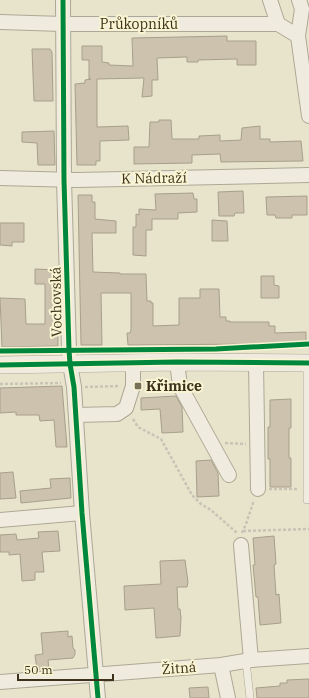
<svg xmlns="http://www.w3.org/2000/svg" width="309" height="698" font-family="'IBM Plex Serif',serif">
  <rect width="100%" height="100%" fill="#e8e4cc"/>
  <g fill="#ccc2ad" stroke="#a89f8b">
    <polygon points="227,36 227,41 256,41 256,65 237,65 237,59 198,60 198,62 187,62 187,57 157,58 158,80 152,80 152,96 142,97 144,78 97,79 97,127 128,126 129,140 100,141 100,161 96,161 96,165 77,165 75,84 85,83 85,80 91,79 89,79 89,60 82,60 82,46 102,46 102,62 109,63 109,65 133,66 132,38"/>
    <polygon points="32,49 50,49 52,52 53,101 34,101"/>
    <polygon points="159,120 171,120 172,139 199,139 199,136 220,135 220,141 241,140 242,128 260,126 260,139 270,139 270,142 301,141 303,161 221,162 220,154 192,155 192,163 134,164 134,147 149,147 150,122 159,122"/>
    <polygon points="54,131 55,165 38,165 37,143 22,142 22,132"/>
    <polygon points="243,191 244,213 235,213 234,216 219,216 218,192"/>
    <polygon points="193,193 194,199 197,199 197,212 178,213 178,219 152,219 152,230 146,230 146,256 133,255 133,227 136,227 136,214 139,215 139,209 156,210 155,194"/>
    <polygon points="78,195 92,195 92,202 95,202 95,219 116,221 116,233 92,233 93,272 120,273 120,274 146,274 147,301 151,301 151,303 153,303 153,326 179,325 179,298 200,298 200,289 219,289 220,317 226,317 226,321 230,321 230,322 269,322 269,326 275,326 275,333 306,332 306,342 259,344 128,345 127,333 130,333 131,330 131,293 101,293 102,345 81,345"/>
    <polygon points="307,196 307,215 292,215 292,218 276,218 275,215 267,215 266,197"/>
    <polygon points="212,220 227,221 228,241 212,241"/>
    <polygon points="0,223 24,223 24,242 12,242 12,246 0,245"/>
    <polygon points="35,269 57,270 58,346 2,347 0,298 25,299 26,324 45,324 45,284 35,284"/>
    <polygon points="261,276 274,276 274,285 279,286 279,298 261,298"/>
    <polygon points="62,386 67,447 56,447 54,420 40,421 39,415 16,415 16,412 0,413 0,388"/>
    <polygon points="176,396 182,407 183,432 162,433 160,409 141,410 141,398"/>
    <polygon points="291,399 291,428 289,428 289,458 291,458 291,487 270,487 270,459 268,459 268,427 270,427 270,400"/>
    <polygon points="211,460 218,473 219,496 197,497 196,461"/>
    <polygon points="13,472 16,498 0,499 0,473"/>
    <polygon points="70,478 71,498 21,503 20,491 51,488 50,479"/>
    <polygon points="58,531 60,551 42,552 44,572 35,572 35,580 22,581 20,554 9,555 9,552 0,552 0,535 16,534 17,540 39,538 38,532"/>
    <polygon points="274,536 276,564 274,565 276,595 279,594 281,623 260,625 258,597 256,597 253,565 255,565 253,538"/>
    <polygon points="185,560 188,582 187,587 177,587 178,609 180,609 181,618 180,636 156,638 154,608 125,610 124,586 161,584 160,561"/>
    <polygon points="68,631 68,637 72,636 73,648 75,650 75,654 73,658 48,660 49,669 37,670 35,655 43,654 41,633"/>
    <polygon points="309,679 309,698 257,698 256,688 280,686 280,683 287,683 287,680"/>
    <polygon points="208,687 209,698 190,698 189,688"/>
  </g>
  <g fill="none" stroke-linecap="round" stroke-linejoin="round">
    <g stroke="#ada895" stroke-width="8">
      <g id="service">
        <polyline points="307,363 307,500"/>
        <polyline points="246,661 250,698"/>
      </g>
    </g>
    <g stroke="#ada895" stroke-width="16">
      <g id="minor">
        <polyline points="63,0 64,180 69,350 70,364 74,387 82,513 98,698"/>
        <polyline points="270,0 278,24 298,36 302,9 299,0"/>
        <polyline points="0,22 63,24 278,24"/>
        <polyline points="298,36 309,116"/>
        <polyline points="0,178 76,180 309,175"/>
        <polyline points="177,362 180,386 229,475"/>
        <polyline points="256,363 258,489"/>
        <polyline points="76,415 117,414 126,408 133,386 133,363"/>
        <polyline points="0,520 82,513"/>
        <polyline points="241,545 251,660"/>
        <polyline points="221,665 228,698"/>
        <polyline points="0,682 221,665 251,660 309,656"/>
      </g>
    </g>
    <g stroke="#ada895" stroke-width="18">
      <polyline id="tertiary" points="0,365 177,362 309,363"/>
    </g>
    <g stroke="#c7c4b6" stroke-width="2.5" stroke-dasharray="3 2" stroke-linecap="butt">
      <polyline points="146,381 167,379"/>
      <polyline points="0,384 61,383"/>
      <polyline points="85,387 120,386"/>
      <polyline points="133,419 138,427 161,439 192,495 201,504 211,510 237,533"/>
      <polyline points="225,443 246,444"/>
      <polyline points="269,489 298,489"/>
      <polyline points="243,531 309,529"/>
      <polyline points="242,533 246,524 254,500"/>
    </g>
    <use href="#service" stroke="#efecdf" stroke-width="7"/>
    <use href="#minor" stroke="#efecdf" stroke-width="14"/>
    <use href="#tertiary" stroke="#efecdf" stroke-width="17"/>
    <g stroke="#f9f4d2" stroke-width="8">
      <g id="cycleway">
        <polyline points="63,0 64,180 69,350 70,364 74,387 82,513 98,698"/>
        <polyline points="0,351 216,349 309,344"/>
        <polyline points="0,365 177,362 309,363"/>
      </g>
    </g>
    <use href="#cycleway" stroke="#00873e" stroke-width="5"/>
  </g>
  <rect fill="#79705a" stroke="#f9f4d2" stroke-width="1.5" x="134" y="382" width="8" height="8" rx="2"/>
  <g text-anchor="middle" dominant-baseline="central" stroke-width="4" stroke-linejoin="round" paint-order="stroke">
    <g font-size="14" fill="#3d311c" stroke="#f9f4d2">
      <text x="139" y="24">Průkopníků</text>
      <text transform="translate(154 178) rotate(-1)">K Nádraží</text>
      <text transform="translate(56 302) rotate(-91)">Vochovská</text>
      <text transform="translate(179 668) rotate(-4)">Žitná</text>
    </g>
    <g font-size="14" font-weight="bold" fill="#3d311c" stroke="#f9f4d2" text-anchor="start">
      <text x="146" y="386">Křimice</text>
    </g>
  </g>
  <path d="M18 674v6h95v-6" fill="none" stroke="#3d311c" stroke-width="2"/>
  <text x="24" y="674" font-size="12" fill="#3d311c" stroke="#f9f4d2" stroke-width="3" paint-order="stroke">50 m</text>
</svg>
